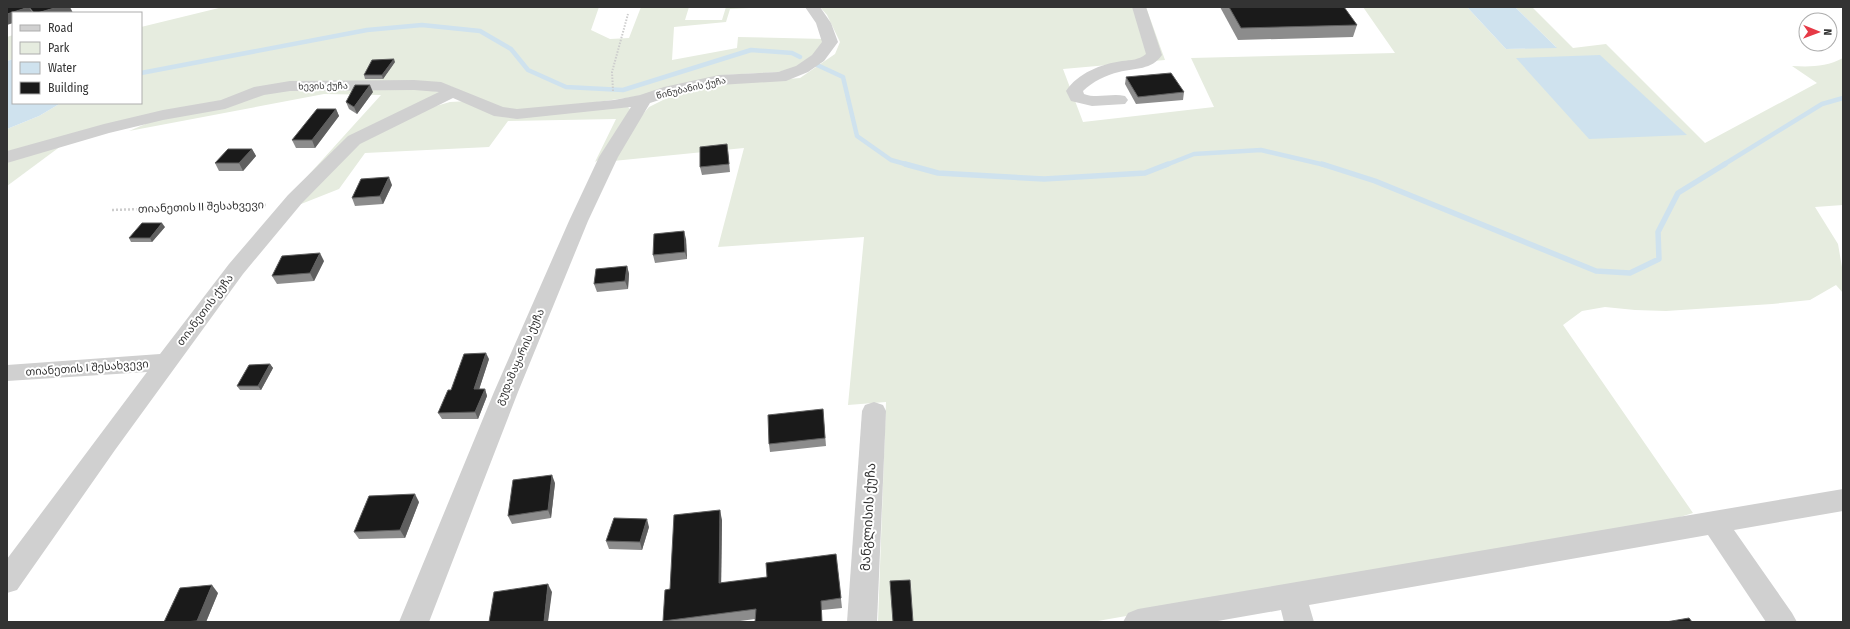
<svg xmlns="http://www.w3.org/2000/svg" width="1850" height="629" font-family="'Fira Sans Condensed','Noto Sans Georgian',sans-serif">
  <rect width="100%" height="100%" fill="#fff"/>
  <g fill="#e6ecdf">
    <polygon points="223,7 599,7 591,30 610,39 629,38 641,7 689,7 685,20 722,20 726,7 769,7 730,9 726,22 674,27 672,60 737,48 738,37 825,39 817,52 795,68 778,72 724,75 633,97 539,110 518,111 499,107 450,86 305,83 223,100 7,154 7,129 39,116 61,103 141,103 141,27"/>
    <path d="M820 7H1146L1165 60 1063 69 1083 122 1214 107 1191 58 1395 53 1363 7H1467L1506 49 1556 47 1515 7H1532L1573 48 1606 44 1705 143 1817 83 1792 66C1810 67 1826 67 1843 58V205L1815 207 1838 244 1843 273V293L1836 285 1810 300 1772 304 1666 311 1635 310 1605 307 1582 311 1563 325 1693 513 1667 521 1092 622H878L886 402 848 405 864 237 718 247 744 148 613 161 638 120 649 107 671 96 703 86 800 78 835 54 840 42 827 15Z"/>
    <polygon points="13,35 13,59 7,61 7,37"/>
    <polygon points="411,87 445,93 350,139 285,201 381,95 324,94 129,131 157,119 287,89"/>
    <polygon points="469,101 498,115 628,107 633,112 600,159 595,162 616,119 508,121 489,147 365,153 339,189 296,206 358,140 429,108 450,102"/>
    <polygon points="65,143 7,186 7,162"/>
  </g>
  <g fill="#cfe2ee">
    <polygon points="1467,7 1515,7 1557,48 1506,49"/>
    <polygon points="1600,55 1687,135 1589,139 1516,58"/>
    <polygon points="13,59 13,103 61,103 39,116 7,129 7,61"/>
  </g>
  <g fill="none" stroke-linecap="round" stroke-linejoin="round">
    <g stroke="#cfe2ee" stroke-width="4.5">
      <polyline points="815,64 843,77 857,136 891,160 909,165"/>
      <polyline points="141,73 367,30 422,25 480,31 511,49 528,70 566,87 623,90 751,50 792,53 800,57"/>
      <polyline points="1166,165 1194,154 1261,150 1325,165"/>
      <polyline points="1723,165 1822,104 1843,98"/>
    </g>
    <g stroke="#cfe2ee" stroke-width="5.5">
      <polyline points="905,164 938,173 1044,179 1145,173 1168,164"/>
      <polyline points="1322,164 1375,181 1596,271 1630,273 1659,259 1658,232 1678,193 1725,164"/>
    </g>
    <polyline stroke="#cdcdcd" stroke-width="2" stroke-dasharray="1.5 1.5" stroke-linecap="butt" points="613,91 612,72 628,14"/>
    <polyline stroke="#cdcdcd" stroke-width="2.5" stroke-dasharray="2 2" stroke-linecap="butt" points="112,210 266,205"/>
    <g fill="#d0d0d0" fill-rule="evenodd">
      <polygon points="805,7 820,7 831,23 838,42 824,61 808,72 786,81 719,85 675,95 650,103 618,157 588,221 518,392 429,622 399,622 494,392 569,221 599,157 631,107 517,119 494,116 453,98 360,144 302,203 243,274 115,450 17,590 7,593 7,559 147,372 7,381 7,365 160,354 229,264 288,195 348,136 439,92 414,90 290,91 264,95 225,109 163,120 109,133 7,163 7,151 104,124 163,110 221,100 254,87 290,81 414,80 441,82 503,107 517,109 614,100 640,95 664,87 719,75 778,72 796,66 812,55 822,42 816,23"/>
      <path d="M1132 7H1146L1162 55C1152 70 1135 68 1119 72 1106 75 1092 82 1083 91L1084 94C1097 99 1111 93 1125 96L1128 100 1125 104 1092 106 1071 101 1066 91C1078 73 1101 64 1122 61 1131 60 1139 60 1146 54Z"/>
      <polygon points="874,402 883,405 886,411 877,622 847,622 862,411 865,405"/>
      <polygon points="1843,489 1843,511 1734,530 1792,613 1797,622 1766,622 1708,535 1309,605 1314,622 1284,622 1281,610 1212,622 1123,622 1128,613 1138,609"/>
    </g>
  </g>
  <g fill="#8c8c8c">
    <polygon points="1220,7 1344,7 1357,25 1353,37 1238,40"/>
    <polygon points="395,62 383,79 365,79 364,75"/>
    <polygon points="1126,77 1184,92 1183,100 1136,104 1125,84"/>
    <polygon points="373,92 357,114 349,109 346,102"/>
    <polygon points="336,109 339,116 315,148 296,148 292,140"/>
    <polygon points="252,149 256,156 243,171 219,171 215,163"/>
    <polygon points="728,151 730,172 702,175 700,167"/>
    <polygon points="392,185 383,204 355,206 352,198"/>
    <polygon points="165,227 152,242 131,242 129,238"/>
    <polygon points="686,239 687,259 655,263 653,255"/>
    <polygon points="324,261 314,281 277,284 272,276"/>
    <polygon points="627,266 629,274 628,289 597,292 594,284"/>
    <polygon points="489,359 479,389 485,389 487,396 478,419 442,419 438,413 451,390"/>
    <polygon points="270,364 273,368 261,390 240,390 237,386"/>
    <polygon points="823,409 826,446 770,452 769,444"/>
    <polygon points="555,483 551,518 512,524 508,516"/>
    <polygon points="419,502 405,538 359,539 354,532"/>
    <polygon points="722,520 721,583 767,577 836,554 842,608 822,610 822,622 755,622 755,619 733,622 663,622 670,589"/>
    <polygon points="649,527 642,550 609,549 606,541"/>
    <polygon points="218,593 206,622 164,622"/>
  </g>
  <g fill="#5f5f5f">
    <polygon points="29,7 33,13 13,13 13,23 7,25 7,14"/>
    <polygon points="58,7 70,7 73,13 37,13"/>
    <polygon points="394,59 395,62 383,79 382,75"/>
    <polygon points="370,85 373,92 357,114 354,107"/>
    <polygon points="336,109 339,116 315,148 312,140"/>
    <polygon points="252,149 256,156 243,171 239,163"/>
    <polygon points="389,177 392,185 383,204 380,196"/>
    <polygon points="162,223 165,227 152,242 150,238"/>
    <polygon points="684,231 686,239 687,259 685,252"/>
    <polygon points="320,253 324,261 314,281 310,273"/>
    <polygon points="627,266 629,274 628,289 625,281"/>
    <polygon points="486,353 489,359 477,396 474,389"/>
    <polygon points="270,364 273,368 261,390 258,386"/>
    <polygon points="485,389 487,396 478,419 475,412"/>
    <polygon points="552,475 555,483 551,518 548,510"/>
    <polygon points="415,494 419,502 405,538 400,530"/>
    <polygon points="720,510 722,520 721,593 719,583"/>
    <polygon points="647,519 649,527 642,550 640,542"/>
    <polygon points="548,584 552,592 548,622 544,622"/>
    <polygon points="212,585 218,593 206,622 198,622 197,621"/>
  </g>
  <g fill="#1a1a1a" stroke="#5f5f5f">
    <polygon points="7,7 29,7 7,14"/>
    <polygon points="29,7 58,7 37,13 34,13"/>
    <polygon points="1229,7 1344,7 1357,25 1241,28"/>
    <polygon points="394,59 382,75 364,75 372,60"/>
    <polygon points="1171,73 1184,92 1138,97 1126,77"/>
    <polygon points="355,85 370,85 354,107 346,102"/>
    <polygon points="317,109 336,109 312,140 292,140"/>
    <polygon points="727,144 729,164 700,167 700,147"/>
    <polygon points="228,149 252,149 239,163 215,163"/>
    <polygon points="389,177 380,196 352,198 361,179"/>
    <polygon points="142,223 162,223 150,238 129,238"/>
    <polygon points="684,231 685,252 653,255 654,234"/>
    <polygon points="320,253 310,273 272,276 282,256"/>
    <polygon points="627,266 625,281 594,284 596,269"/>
    <polygon points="486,353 474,389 485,389 475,412 438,413 448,390 451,390 464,354"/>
    <polygon points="270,364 258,386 237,386 249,365"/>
    <polygon points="823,409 825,438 769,444 768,415"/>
    <polygon points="552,475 548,510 508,516 513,480"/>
    <polygon points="415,494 400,530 354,532 369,496"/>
    <polygon points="720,510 719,583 767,577 766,563 836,554 841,598 821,601 822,622 755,622 756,609 663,621 665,590 670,589 674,515"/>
    <polygon points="614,518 647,519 640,542 606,541"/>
    <polygon points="910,580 913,622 893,622 890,581"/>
    <polygon points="548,584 544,622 489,622 494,592"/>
    <polygon points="212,585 197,621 184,622 164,622 180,588"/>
    <polygon points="1689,618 1692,622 1666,622"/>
  </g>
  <g text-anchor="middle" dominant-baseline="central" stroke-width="4" stroke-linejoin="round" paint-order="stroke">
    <g font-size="9" fill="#333" stroke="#fff">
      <text transform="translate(323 86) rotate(-1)">ხევის ქუჩა</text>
      <text transform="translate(691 88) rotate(-13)">წინუბანის ქუჩა</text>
    </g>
    <g font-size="11" fill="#333" stroke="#fff">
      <text transform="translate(201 207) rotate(-2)">თიანეთის II შესახვევი</text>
      <text transform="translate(205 310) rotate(-53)">თიანეთის ქუჩა</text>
      <text transform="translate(520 357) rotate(-66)">გუდამაყარის ქუჩა</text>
      <text transform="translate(87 368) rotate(-4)">თიანეთის I შესახვევი</text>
    </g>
    <g font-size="13" fill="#333" stroke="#fff">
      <text transform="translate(868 517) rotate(-87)">მანგლისის ქუჩა</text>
    </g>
  </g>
  <rect width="1850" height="629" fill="none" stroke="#333333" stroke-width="16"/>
  <rect x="12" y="12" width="130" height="92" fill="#ffffff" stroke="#adadad"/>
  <rect x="20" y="25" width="20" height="6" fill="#d0d0d0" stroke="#adadad"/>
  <text x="48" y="32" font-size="12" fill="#333333">Road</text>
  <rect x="20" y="42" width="20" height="12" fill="#e6ecdf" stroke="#adadad"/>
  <text x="48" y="52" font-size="12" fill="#333333">Park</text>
  <rect x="20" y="62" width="20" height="12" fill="#cfe2ee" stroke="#adadad"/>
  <text x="48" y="72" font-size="12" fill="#333333">Water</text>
  <rect x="20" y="82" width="20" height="12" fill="#1a1a1a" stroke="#adadad"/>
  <text x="48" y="92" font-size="12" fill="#333333">Building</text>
  <g transform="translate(1818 32) rotate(91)"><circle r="19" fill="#ffffff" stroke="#adadad"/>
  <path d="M0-3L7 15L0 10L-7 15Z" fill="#e63946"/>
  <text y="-6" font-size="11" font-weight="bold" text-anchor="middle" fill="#333333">N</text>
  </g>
</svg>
